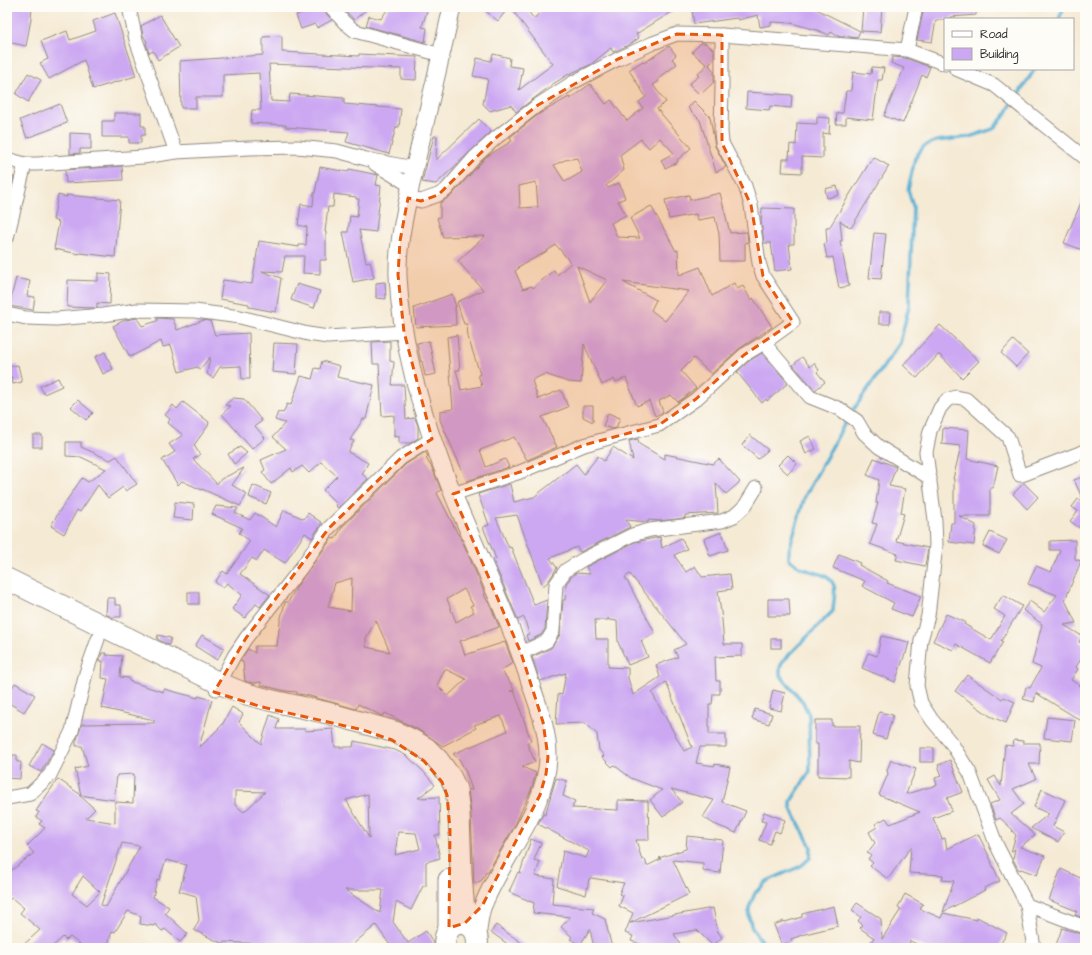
<svg xmlns="http://www.w3.org/2000/svg" width="1092" height="955" font-family="'Architects Daughter',sans-serif">
  <rect width="100%" height="100%" fill="#fdfcf7"/>
  <filter id="ink" filterUnits="userSpaceOnUse"><feTurbulence type="fractalNoise" baseFrequency=".025" numOctaves="2"/><feDisplacementMap in="SourceGraphic" scale="8" xChannelSelector="R" yChannelSelector="G"/><feConvolveMatrix kernelMatrix="1 2 1 2 8 2 1 2 1" color-interpolation-filters="sRGB"/></filter>
  <filter id="wash" filterUnits="userSpaceOnUse"><feTurbulence type="fractalNoise" baseFrequency=".012" numOctaves="4" result="noise"/><feDisplacementMap in="SourceGraphic" scale="16" xChannelSelector="R" yChannelSelector="G"/><feGaussianBlur stdDeviation="0.9" result="paint"/><feColorMatrix in="noise" values="0 0 0 0 0 0 0 0 0 0 0 0 0 0 0 0 0 1.4 0 .05"/><feComposite in="paint" operator="in"/></filter>
  <g filter="url(#wash)">
    <rect width="100%" height="100%" fill="#f5ead4"/>
    <g fill="none" stroke-linecap="round" stroke-linejoin="round">
      <g stroke="#57aed3" stroke-width="3.5">
        <polyline points="1059,19 1064,7"/>
        <polyline points="1016,98 1035,69"/>
        <polyline points="854,409 900,343 909,306 913,206 908,190 915,158 924,146 936,141 969,137 993,129 1006,114 1012,103"/>
        <path d="M766 948 752 928 749 917V908L755 893 767 881 801 866 810 858 811 847 791 808V801L810 771 809 715 803 702 780 675V668L782 662 833 611C833 604 836 593 834 586 830 573 812 573 802 568 797 566 793 562 789 559V550L805 496 845 423"/>
      </g>
    </g>
    <g id="blocks">
      <g fill="#cca8f2" fill-rule="evenodd">
        <polygon points="11,7 32,7 31,19 26,46 7,42 7,14 10,15"/>
        <polygon points="305,7 323,7 325,12 332,20 317,28 315,24 301,29 296,15 308,11"/>
        <polygon points="342,7 369,7 354,20"/>
        <polygon points="389,7 428,7 422,27 427,28 425,42 366,26 369,16 381,19"/>
        <polygon points="481,7 509,7 498,21"/>
        <polygon points="510,7 525,7 534,19 544,7 613,7 616,12 618,10 621,13 633,7 680,7 636,34 639,38 629,45 613,52 611,48 590,65 569,74 553,84 516,112 511,105 490,111 483,104 488,79 473,76 477,58 491,61 493,54 510,58 509,66 523,68 519,90 553,64"/>
        <polygon points="712,7 812,7 860,31 857,38 850,37 845,35 844,37 840,37 831,32 829,35 817,30 791,23 771,22 771,25 760,27 758,15 738,20 737,18 694,24 692,10"/>
        <polygon points="863,7 882,7 880,32 861,31"/>
        <polygon points="924,7 976,7 976,15 951,17 951,19 945,19 945,20 936,20 932,42 917,40"/>
        <polygon points="115,13 136,76 93,89 84,60 49,79 40,63 48,59 41,41 67,31 70,40 96,31 93,21"/>
        <polygon points="160,15 179,47 158,60 153,51 149,53 146,43 147,42 143,35 141,26"/>
        <polygon points="282,36 282,52 359,56 359,54 417,57 416,80 401,79 401,69 269,64 271,101 289,102 290,94 344,98 344,104 401,109 399,127 396,127 389,154 346,142 349,132 286,127 286,125 251,123 252,110 261,110 259,73 223,75 223,97 196,97 196,108 181,108 180,61 263,55 263,37"/>
        <polygon points="701,43 705,43 714,50 714,59 709,65 714,71 714,82 700,95 689,84 699,76 697,74 707,65 692,52"/>
        <path d="M669 46 676 55 672 59 677 64 658 79 659 81 653 85 666 102 657 109 691 148 677 160 678 162 665 168 661 160 674 153 660 138 649 148 641 139 620 155 624 170 606 186 608 188 619 183 625 198 618 201 626 215 611 223 617 237 640 238 630 218 651 206 676 251 678 250 679 275 700 267 712 296 734 283 737 289 743 286 751 300 753 298 772 327 739 349 711 374 694 358 681 371 696 388 678 402 671 395 659 401 663 412 655 416 649 401 637 406 626 378 616 382 614 379 602 385 584 344 581 383 568 382 545 374 532 380 538 399 561 390 568 407 542 417 557 447 527 460 514 437 480 450 486 467 505 459 509 467 467 481 440 420V411L453 409 447 337 457 335 460 370H456L461 390 482 386 478 375 480 374 468 337 467 324H464L457 302 483 290 458 261 485 236 443 237 437 218 440 217V203L452 195 486 157 512 141 510 137 539 114 569 97 570 99 590 84 606 104 611 100 627 121 643 108 639 102 646 97 629 70 643 61 644 63ZM577 158 582 172 565 182 554 165 565 160ZM536 182 538 207 520 208 519 186ZM556 245 571 263 557 275 554 270 533 288 532 286 523 289 515 271 519 268 518 267 544 253ZM577 266 607 280 590 302ZM623 282 689 291 665 321 651 310 656 300Z"/>
        <polygon points="893,57 905,58 930,67 926,77 922,75 903,123 884,116 904,68 891,63"/>
        <polygon points="872,67 884,68 882,80 878,80 873,120 846,117 846,124 836,124 837,113 843,113 846,91 851,91 853,72 871,74"/>
        <polygon points="28,73 41,80 28,102 16,94"/>
        <polygon points="747,92 792,95 791,108 770,106 769,110 746,108"/>
        <polygon points="694,101 710,117 715,146 726,167 716,172 700,120 688,108"/>
        <polygon points="60,104 67,123 27,138 20,120"/>
        <polygon points="114,113 141,113 141,126 145,126 145,135 141,135 141,143 129,143 129,137 102,137 102,121 114,121"/>
        <polygon points="817,117 830,118 829,134 823,133 823,158 802,157 802,173 782,172 783,159 789,159 790,144 796,145 797,123 817,124"/>
        <polygon points="479,119 491,132 436,184 422,182 434,136 437,136 436,160"/>
        <polygon points="70,133 91,134 91,149 80,149 80,153 70,154"/>
        <polygon points="873,157 889,166 851,228 840,221 842,241 840,241 849,286 839,288 833,257 827,258 824,244 827,243 826,228 829,228"/>
        <polygon points="122,166 123,180 66,183 65,170"/>
        <polygon points="320,167 348,172 349,169 378,175 376,185 381,186 376,232 359,230 366,262 370,261 374,278 353,282 343,232 348,232 350,216 357,217 359,199 356,199 356,197 334,194 333,207 328,207 325,232 326,232 326,260 320,260 320,274 303,273 304,256 285,256 282,272 261,271 281,278 276,312 249,307 249,304 220,299 223,280 252,284 259,241 299,247 299,245 306,245 307,227 298,225 301,204 313,206 314,193 315,193"/>
        <polygon points="7,176 14,177 7,204"/>
        <polygon points="837,186 839,195 827,198 825,189"/>
        <polygon points="720,193 730,233 747,232 748,243 745,242 745,261 720,261 719,234 715,217 698,220 696,214 669,219 665,200 689,195 690,200"/>
        <polygon points="1085,193 1085,251 1064,243"/>
        <polygon points="58,195 67,197 66,195 120,200 115,257 80,253 79,254 54,249 59,222 53,220"/>
        <polygon points="762,208 794,209 794,244 789,244 792,269 775,271 771,243 764,243 761,222"/>
        <polygon points="874,233 886,234 881,279 869,278"/>
        <polygon points="98,273 111,274 110,304 97,303 97,308 94,308 67,307 68,280 98,281"/>
        <polygon points="16,278 30,281 27,296 35,297 33,310 9,306"/>
        <polygon points="385,282 386,299 376,298 376,283"/>
        <polygon points="297,284 320,291 314,308 291,300"/>
        <polygon points="452,294 456,307 455,307 456,325 416,327 414,308"/>
        <polygon points="879,312 891,312 890,324 879,324"/>
        <polygon points="137,318 142,326 157,321 157,318 173,319 177,330 204,320 210,321 215,335 249,333 250,379 242,379 241,366 220,367 213,378 207,374 210,357 200,369 197,367 179,372 171,345 163,347 161,341 130,357 113,326 125,320"/>
        <polygon points="940,325 979,361 962,378 940,355 938,355 917,378 903,365"/>
        <polygon points="1013,340 1028,354 1016,367 1001,353"/>
        <polygon points="390,341 390,361 394,362 392,385 404,385 406,419 415,418 418,426 418,438 411,443 399,443 399,436 394,437 394,415 382,416 379,364 373,364 372,342"/>
        <polygon points="429,341 436,374 425,376 422,361 421,362 417,343"/>
        <polygon points="274,343 298,344 296,374 272,372"/>
        <polygon points="105,352 113,369 103,374 95,357"/>
        <polygon points="762,353 788,383 767,401 766,399 762,403 737,372 749,361"/>
        <polygon points="802,357 810,367 814,363 819,370 817,372 825,382 815,390 793,365"/>
        <polygon points="322,361 340,366 337,377 374,385 366,419 363,419 350,440 354,441 348,452 368,463 362,474 368,479 338,508 336,506 337,504 323,490 337,476 321,462 309,473 302,466 293,472 291,468 271,484 262,472 265,470 261,460 286,449 273,437 285,423 275,420 278,412 283,413 287,404 291,405 301,376 312,379 315,368 320,369"/>
        <polygon points="18,365 22,382 13,384 11,376 7,377 7,367"/>
        <polygon points="58,378 62,386 44,394 40,386"/>
        <polygon points="233,398 244,399 262,421 255,426 265,438 252,449 222,414 231,406 225,405"/>
        <polygon points="78,400 93,413 86,420 71,407"/>
        <polygon points="183,402 209,422 208,426 194,445 200,455 193,459 217,484 221,479 244,468 232,485 247,494 240,506 202,489 202,490 182,481 178,485 162,460 175,452 169,444 183,435 168,423 170,419 165,415 173,405 177,409"/>
        <polygon points="583,406 593,406 593,422 583,417"/>
        <polygon points="608,413 620,418 616,428 612,429 603,426"/>
        <polygon points="943,428 969,430 967,459 998,466 993,488 990,488 990,516 959,516 976,525 974,545 949,542 951,523 954,523 954,479 953,479 961,446 942,444"/>
        <rect x="33" y="435" width="9" height="12"/>
        <polygon points="750,435 768,450 758,459 742,445"/>
        <polygon points="810,436 816,449 806,454 800,441"/>
        <polygon points="638,439 639,444 665,459 665,454 713,464 719,459 740,482 726,494 716,483 718,513 685,515 685,518 660,521 649,520 648,522 626,520 630,527 580,552 577,547 550,558 557,568 548,582 543,586 517,515 496,518 509,548 511,547 534,605 547,600 545,629 541,635 528,641 526,635 529,634 524,617 518,620 493,560 496,559 483,527 489,525 478,494 510,484 514,502 534,497 576,464 584,474 598,456 604,461 613,447 633,460 629,441"/>
        <polygon points="66,442 81,442 81,447 110,460 117,456 137,484 126,491 123,487 108,498 98,485 80,512 77,510 64,534 51,526 58,513 82,478 88,482 106,469 81,457 66,456"/>
        <polygon points="240,447 247,453 234,464 228,454"/>
        <path d="M425 452 428 456 426 458 432 468 441 490 437 493 461 540H462L485 594 484 595 491 607 499 627 460 641 465 655 505 642 513 663 501 670 511 684 514 690 510 691H514L521 709H520L531 741 527 743 535 762 522 767 536 773 531 790 514 827 487 873 486 872 482 880 477 883H474L471 814 468 790H472L466 772 459 759 453 754 507 731 501 716 474 725 476 728 443 746 417 729 385 713 383 716H382L358 704 356 709 306 695 297 694V692L286 691 261 685V682L254 683 247 682 245 681 243 662 240 661 248 649 255 653V646H277L280 622 285 602H288L299 583 332 538 335 539 342 527 406 464ZM352 578 351 611 328 607 335 583ZM464 589 473 605 470 606 474 612 456 622 447 599ZM376 620 390 652 366 647V638ZM445 669 466 679 448 696 437 685Z"/>
        <polygon points="788,455 797,464 788,474 778,465"/>
        <polygon points="874,458 896,467 889,486 905,489 901,513 904,514 896,541 928,548 925,566 896,560 898,554 870,544 877,524 872,523 878,503 876,503 879,480 867,475"/>
        <polygon points="1085,476 1085,532 1070,521 1078,511 1072,507 1078,499 1084,502 1074,480"/>
        <polygon points="1024,483 1038,497 1027,509 1013,494"/>
        <polygon points="253,485 271,493 266,504 249,497"/>
        <polygon points="175,502 194,504 193,520 173,518"/>
        <polygon points="216,506 238,508 235,513 250,520 255,513 276,527 284,510 304,519 308,513 322,523 312,538 305,533 285,563 264,550 257,561 252,558 240,574 270,595 260,607 256,604 245,618 232,609 242,595 227,583 223,588 215,582 223,571 227,574 250,541 239,533 242,528 212,514"/>
        <polygon points="722,532 728,550 710,556 704,539"/>
        <polygon points="990,532 1007,540 999,554 983,546"/>
        <path d="M660 537 662 548 681 538 687 549 674 555 686 572 695 566 702 577 730 574 732 589 718 591 722 620 724 644H742V656L715 657 716 681H720V694H713L712 704H709V734H726V747H700L696 763 714 766 715 764 730 767 722 802 746 811 736 833 714 824 703 817 714 800 671 789 682 802 663 817 650 800 662 790 631 778 614 765 612 767 602 757 604 756 599 750 597 734 585 723 556 724 558 694 562 695 566 673 540 681 532 657 551 648 560 635 563 600H565L566 584 572 576 576 573 590 574 586 567 635 542ZM630 574 686 644 674 650 678 657 656 665 660 677 633 695 628 678V668L608 667V639H596L595 620H608V618L609 620 617 621 618 642 628 665 648 657 641 641 655 633 625 577ZM666 682 692 747 684 751 652 693Z"/>
        <polygon points="1075,540 1075,559 1081,561 1065,600 1076,623 1064,625 1082,636 1079,642 1085,645 1085,653 1076,667 1078,669 1071,680 1085,689 1085,723 1036,693 1034,702 1023,699 1026,687 1030,688 1041,668 1032,664 1042,624 1023,610 1030,601 1044,612 1057,595 1028,584 1036,566 1051,572 1060,550 1050,550 1050,541"/>
        <polygon points="839,554 860,563 859,565 888,581 887,583 921,596 912,617 891,609 894,603 862,586 865,581 833,568"/>
        <rect x="188" y="592" width="11" height="12"/>
        <polygon points="1003,595 1022,606 1001,641 1003,642 990,663 956,644 953,650 933,641 946,614 965,622 964,624 991,640 1005,616 994,609"/>
        <polygon points="107,598 115,598 115,605 121,605 121,617 111,617 106,614"/>
        <polygon points="768,599 789,599 790,616 768,616"/>
        <polygon points="158,635 171,638 169,645 157,639"/>
        <polygon points="202,635 224,648 217,660 195,646"/>
        <polygon points="881,636 909,642 906,654 905,654 895,682 862,668 868,653 877,656"/>
        <rect x="771" y="639" width="10" height="9"/>
        <path d="M102 653H107L106 655 122 656 120 677 129 678V681L163 692 164 689 198 698V696L212 700 199 748 222 725 232 707 243 714 239 722 261 744 270 715 279 719 276 729H305V731L333 729 335 747H353L354 741 395 750 407 756 423 771 435 785 418 798 439 797 440 835H435L440 858 426 862V886H423L411 910 396 902 393 922 408 943 426 931 433 942V946L430 948H392L376 925 352 945 347 948H258L260 944 224 942 223 944 194 930 199 920 196 896 179 891 187 865 166 860 159 880 157 879 153 897 169 907 165 913 188 934 180 942 165 929 162 931 155 924 154 926 140 924 141 916 128 911 115 932 112 931 107 948H85L70 937 66 940 63 937 51 948H20L40 930 20 913 24 908 12 898 7 901V862L12 870 34 853 27 846 45 828 39 824 42 821 36 817 39 812 36 811 58 779 81 795 75 769 88 766 82 746H76V742L82 724 154 723V720L102 708 108 679 102 678 103 661H99ZM134 774 133 803 115 802V823L86 818 95 809 79 795 114 800 117 775ZM235 791 265 792 244 812 235 805ZM368 794 369 838 346 800ZM398 832 416 833 420 849 395 855ZM122 843 140 846 106 907 101 905ZM83 876 100 892 87 905 72 894ZM345 890H383L380 913Z"/>
        <polygon points="967,675 1002,699 1004,697 1015,702 1006,723 990,716 955,691"/>
        <polygon points="15,683 35,695 24,712 7,702 7,696"/>
        <polygon points="773,690 785,693 781,711 769,708"/>
        <polygon points="755,709 772,714 769,724 752,719"/>
        <polygon points="879,712 893,715 886,739 873,735"/>
        <polygon points="1047,717 1075,720 1072,741 1044,738"/>
        <polygon points="815,720 832,720 832,726 860,726 859,763 849,761 849,777 818,776 818,744 815,744"/>
        <polygon points="1014,740 1023,741 1023,743 1040,743 1039,764 1029,764 1036,779 1013,789 1024,804 1011,814 1035,835 1020,847 1045,856 1037,875 1021,869 1020,870 1018,869 1013,859 1015,849 1011,852 1016,835 1012,831 1013,830 1000,818 996,820 990,804 1000,800 988,780 995,776 1001,786 1005,745 1013,746"/>
        <polygon points="42,743 54,750 41,772 29,766"/>
        <rect x="920" y="748" width="14" height="14"/>
        <polygon points="7,755 17,755 17,762 21,762 20,779 7,778"/>
        <polygon points="891,760 916,769 906,794 937,785 935,778 942,776 938,765 950,760 963,792 947,798 952,811 933,818 942,839 945,838 947,849 978,834 992,862 991,862 1000,881 984,888 985,890 943,912 954,881 942,880 943,875 909,873 911,847 888,879 870,866 873,863 868,859 871,855 867,853 875,843 869,832 877,827 875,824 886,818 890,824 920,812 879,795 888,774 887,770"/>
        <polygon points="556,778 567,781 563,796 575,801 572,808 618,810 618,800 648,801 649,840 636,840 642,860 645,859 647,866 661,859 659,858 686,849 687,836 723,840 720,873 703,871 703,863 673,860 689,894 630,923 713,908 718,932 722,937 713,946 697,930 674,934 683,948 642,948 644,945 631,941 633,936 625,933 633,913 619,906 623,896 619,894 624,883 591,878 589,879 586,895 557,886 563,851 586,858 589,851 538,824 543,814 545,815"/>
        <polygon points="1042,789 1065,800 1053,826 1064,832 1058,842 1031,828 1049,814 1034,807"/>
        <polygon points="764,812 785,820 780,833 775,831 770,844 759,840 766,822 761,821"/>
        <polygon points="531,839 541,843 534,860 540,862 535,876 554,879 552,904 594,908 592,913 605,919 612,948 594,948 590,929 580,945 570,939 572,937 561,927 570,917 533,913 534,903 509,892 518,872 520,873"/>
        <polygon points="1061,869 1085,880 1085,918 1075,915 1077,911 1049,900"/>
        <polygon points="905,894 923,904 920,909 941,918 943,913 977,920 977,917 1007,933 998,948 926,948 910,941 907,948 866,948 874,938 860,928 863,925 858,921 861,917 852,910 857,903 881,919 882,939 901,909 898,907"/>
        <polygon points="834,906 838,926 805,934 791,939 792,941 782,945 774,925 784,921 785,922 802,917 802,914"/>
        <polygon points="496,925 529,948 513,948 491,932"/>
        <polygon points="1062,928 1085,935 1085,948 1055,948"/>
      </g>
    </g>
  </g>
  <g filter="url(#ink)">
    <use href="#blocks" fill-opacity="0" stroke="#908a80" stroke-width="1"/>
    <g fill="none" stroke-linecap="round" stroke-linejoin="round">
      <g stroke="#908a80" stroke-width="15">
        <g id="minor">
          <polyline points="129,7 136,40 176,152"/>
          <polyline points="331,7 344,22 355,31 441,55"/>
          <polyline points="907,50 916,7"/>
          <polyline points="956,69 994,85 1085,158"/>
          <polyline points="7,159 25,164 37,164 143,157 176,152 249,148 298,147 337,151 366,159 414,168"/>
          <polyline points="375,164 411,186"/>
          <polyline points="408,198 421,201 438,195 446,190 475,157 497,137 538,105 572,83 618,59 653,43 677,34 722,35 907,50 945,64"/>
          <polyline points="7,238 25,164"/>
          <polyline points="7,314 26,318 56,319 103,315 137,310 195,311 240,317 308,334 328,337 404,332"/>
          <polyline points="764,343 810,397 840,409 857,421 864,433 879,447 930,478"/>
          <polyline points="453,494 520,472 584,445 609,438 659,425 696,399 744,355 764,343 793,322 763,276 759,263 751,205 745,186 722,143 721,132 722,85 722,35"/>
          <polyline points="521,653 547,641 553,631 556,584 566,570 582,560 632,535 650,530 722,521 734,516 745,506 756,488"/>
          <polyline points="216,689 234,656 246,638 301,568 329,528 401,458 432,439"/>
          <polyline points="7,798 30,794 50,775 72,731 86,673 98,639"/>
          <polyline points="1027,905 1085,927"/>
          <polyline points="1034,948 1027,905 996,844 970,773 952,744 932,720 921,703 917,686 921,640 928,616 936,545 935,520 926,452 930,431 940,408 947,400 956,397 966,399 1008,437 1020,475 1022,475 1085,451"/>
        </g>
      </g>
      <g stroke="#908a80" stroke-width="19">
        <path id="tertiary" d="M452 7C439 66 424 125 411 184 405 214 397 245 398 276 401 348 426 428 453 494 479 557 510 619 531 685 539 708 548 731 548 756 548 806 502 858 484 903 479 913 479 926 477 937"/>
      </g>
      <g stroke="#908a80" stroke-width="23">
        <g id="primary">
          <polyline points="7,579 219,683 243,693 269,700 328,713 395,732 412,740 426,748 438,760 451,778 456,789 459,814 461,875 465,923"/>
          <polyline points="449,928 449,880"/>
          <path d="M445 948C441 915 482 915 477 948"/>
        </g>
      </g>
      <use href="#minor" stroke="#fff" stroke-width="13"/>
      <use href="#tertiary" stroke="#fff" stroke-width="17"/>
      <use href="#primary" stroke="#fff" stroke-width="21"/>
    </g>
  </g>
  <path fill="#e8590c" fill-opacity="0.2" stroke="#e8590c" stroke-width="3" stroke-dasharray="8 5" stroke-linejoin="round" d="M677 34 722 35V143L751 205 763 276 793 322 744 355 696 399 659 425 584 445 520 472 453 494 521 653 543 722 548 757 546 774 540 795 482 906 465 923 449 928 450 830 447 795 442 782 424 761 392 740 363 730 262 707 214 692 246 638 329 528 401 458 432 439 404 332 398 275 400 241 408 198 421 201 438 195 497 137 538 105 618 59Z"/>
  <rect width="1092" height="955" fill="none" stroke="#fdfcf7" stroke-width="24"/>
  <rect x="944" y="18" width="130" height="52" fill="#fdfcf7" stroke="#a9a8a5"/>
  <rect x="952" y="31" width="20" height="6" fill="#ffffff" stroke="#a9a8a5"/>
  <text x="980" y="38" font-size="12" fill="#2b2b2b">Road</text>
  <rect x="952" y="48" width="20" height="12" fill="#cca8f2" stroke="#a9a8a5"/>
  <text x="980" y="58" font-size="12" fill="#2b2b2b">Building</text>
</svg>
